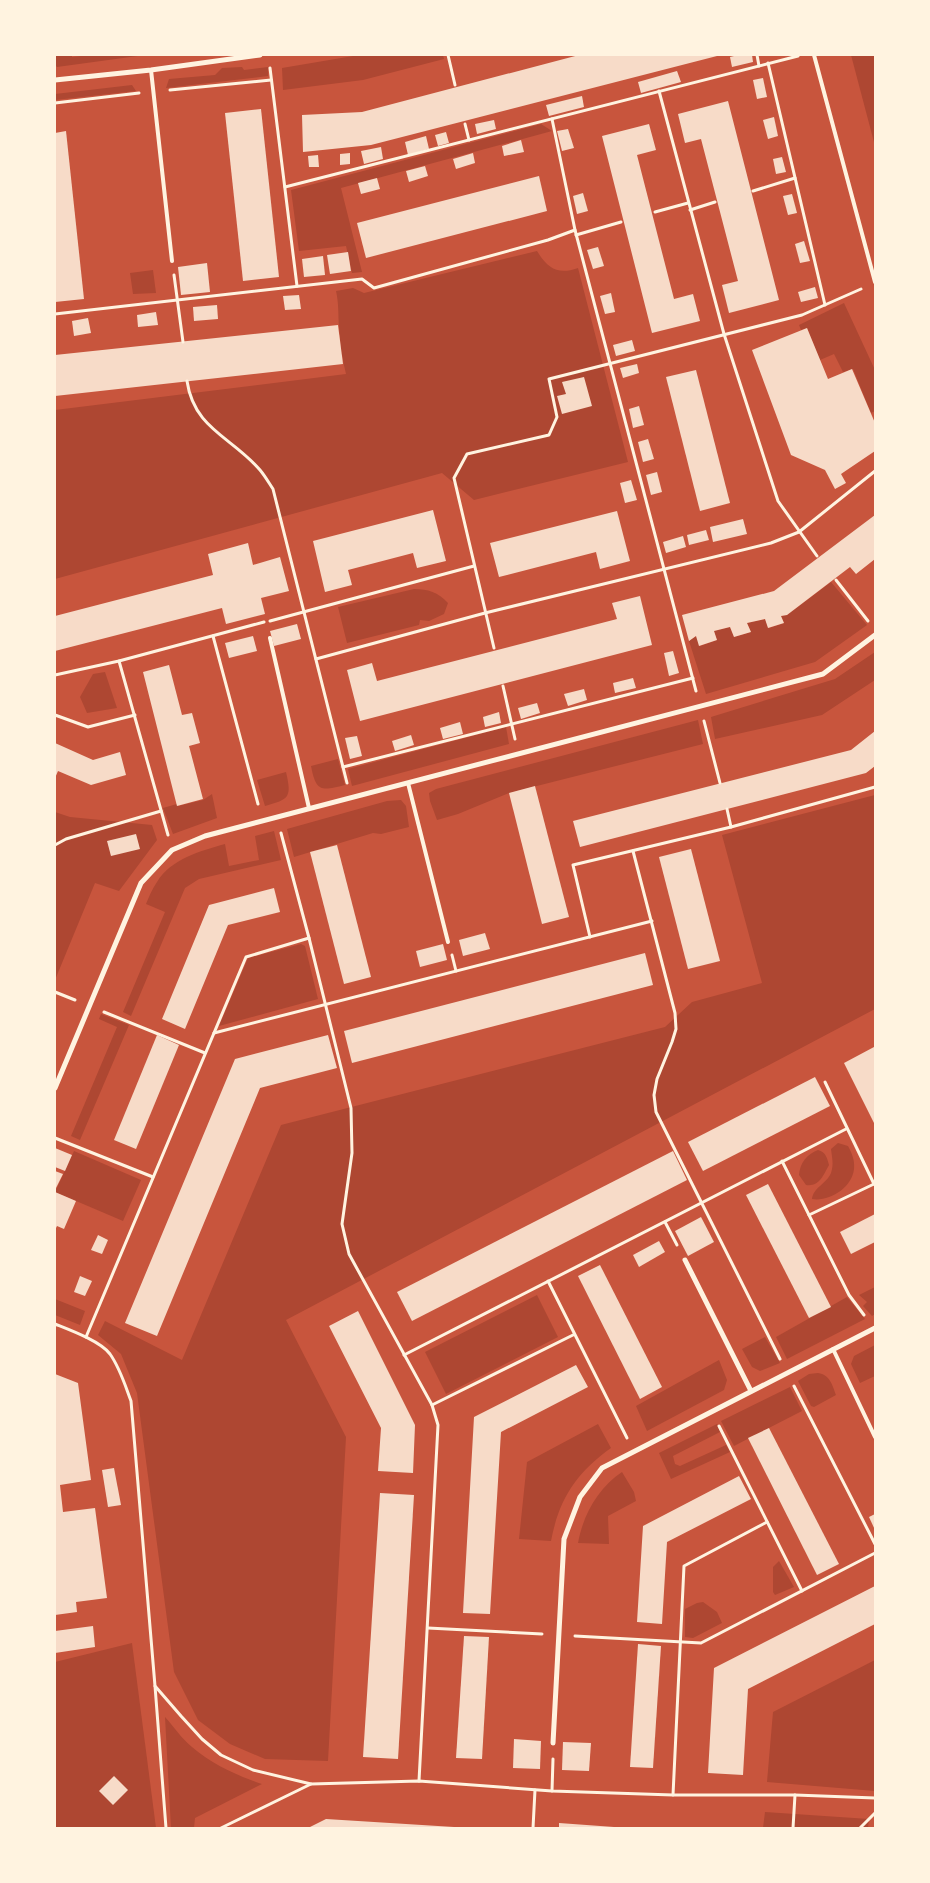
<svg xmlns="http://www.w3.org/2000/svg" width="930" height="1883" font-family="Manrope,sans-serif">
  <rect width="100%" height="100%" fill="#c8553d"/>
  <g fill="#ae4732">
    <polygon points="55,55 72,55 72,57 90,55 145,55 57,67 55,65"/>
    <polygon points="359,55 443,55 444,59 363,80 283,90 282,68"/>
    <polygon points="851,55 875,55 875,146"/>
    <polygon points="242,67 244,70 268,67 268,76 166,88 169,79 215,75 222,68"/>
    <polygon points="132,85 136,91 55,100 55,94"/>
    <polygon points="541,124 552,131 341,188 362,272 352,273 346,246 299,251 291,190"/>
    <path d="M537 251C548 269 558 275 578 268L628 462 474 500 442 473 55 579V410L346 374C342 359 340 343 339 327 338 315 339 304 336 291L353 288 364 293Z"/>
    <polygon points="153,270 156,293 133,294 130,273"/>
    <polygon points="844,303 875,370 875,411 871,413 853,369 843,372 834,354 820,360 807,328 801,330 799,325"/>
    <polygon points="831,582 867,625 815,662 706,694 689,641 696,636 700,646 717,640 714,631 730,627 734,637 751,632 747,623 765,619 769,628 784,623 781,616 787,615"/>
    <path d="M414 589C428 589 438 592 448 603L444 614 429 621 420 620 419 625 347 643 338 607Z"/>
    <polygon points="875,652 875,680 822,715 715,739 711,717 835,679"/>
    <polygon points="105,672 117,708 87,713 80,697 93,674"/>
    <polygon points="698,720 703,744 509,793 458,814 437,820 430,801 429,793 436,789"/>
    <polygon points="506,727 509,744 352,786 348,769"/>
    <path d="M338 759 345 785C321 791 316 792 311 766Z"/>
    <path d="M286 772C292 798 289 799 265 806L257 780Z"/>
    <polygon points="212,794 217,818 173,834 163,808 177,804 178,806 203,800"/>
    <polygon points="875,795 875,1009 286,1320 346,1437 328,1761 265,1759 230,1744 198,1720 174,1672 137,1393 121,1354 98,1335 105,1321 182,1360 281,1125 665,1027 692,1002 762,983 722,835"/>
    <polygon points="401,800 406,806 409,827 381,834 373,833 294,857 287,829 387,801"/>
    <polygon points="55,812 70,817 152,825 157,840 119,891 95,883 55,980"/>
    <path d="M274 831 281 860 199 879 185 888 131 1016 123 1012 165 912 146 904C149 897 152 889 157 882 171 859 200 851 225 844L229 866 259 860 255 836Z"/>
    <polygon points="301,944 305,946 318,999 219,1026 248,958"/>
    <polygon points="101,1014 129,1025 80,1140 71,1136 117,1027 99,1019"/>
    <path d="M838 1143 848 1146C852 1153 855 1161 854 1169 852 1188 829 1202 812 1199 813 1188 827 1183 831 1173 834 1164 832 1158 831 1149Z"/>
    <path d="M818 1150C826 1152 827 1158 829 1165 823 1176 819 1187 806 1185L799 1175C800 1163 807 1154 818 1150Z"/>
    <polygon points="74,1151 141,1180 123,1221 55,1192"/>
    <polygon points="875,1287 875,1314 872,1316 863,1306 867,1302 859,1295"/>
    <polygon points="537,1295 558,1337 446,1394 425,1352"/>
    <polygon points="847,1297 865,1319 787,1359 776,1337"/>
    <polygon points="55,1299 85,1311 80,1325 55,1315"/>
    <polygon points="765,1337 780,1363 760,1371 752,1367 742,1349"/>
    <polygon points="875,1345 875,1376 860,1383 851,1364 854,1356"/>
    <polygon points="719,1360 727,1380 724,1390 647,1431 636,1406"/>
    <path d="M818 1373C830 1375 832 1384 836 1395L814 1407 811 1406 798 1381 809 1374Z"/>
    <polygon points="790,1387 802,1411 734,1446 721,1421"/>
    <path d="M598 1424 611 1448C576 1473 559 1499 551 1541L519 1539 527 1462Z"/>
    <polygon points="717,1424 720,1432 673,1456 675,1464 680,1466 726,1445 730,1452 671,1479 659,1453"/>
    <path d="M622 1472 634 1492 636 1501 608 1516 609 1544 578 1543C583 1515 598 1488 622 1472Z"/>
    <polygon points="779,1561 794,1587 775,1595 773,1592 773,1567"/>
    <polygon points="703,1602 717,1612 722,1623 693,1638 685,1637 685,1609 697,1603"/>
    <polygon points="132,1643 156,1828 55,1828 55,1662"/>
    <polygon points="875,1660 875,1791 767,1782 773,1712"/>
    <path d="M165 1717C174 1727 182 1739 192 1747 213 1765 236 1775 262 1784L195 1818 194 1828H171Z"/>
    <polygon points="765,1812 869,1819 868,1828 763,1828"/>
  </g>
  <g fill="#f7dbc8">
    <polygon points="579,55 717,56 371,145 303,152 302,115 362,112"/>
    <polygon points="738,55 752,55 753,62 732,67 730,57"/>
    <polygon points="677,71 681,82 641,93 638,82"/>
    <polygon points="763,78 767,97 757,99 753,80"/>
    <polygon points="582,96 584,107 549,116 546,105"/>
    <polygon points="728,101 779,300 729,313 722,285 738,281 701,139 685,143 678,114"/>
    <polygon points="261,109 279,277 243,281 225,113"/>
    <polygon points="774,117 778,136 768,139 763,120"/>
    <polygon points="494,120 496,129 477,134 475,124"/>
    <polygon points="649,124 656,150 637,155 674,299 693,294 700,321 652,333 602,136"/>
    <polygon points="568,129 574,148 562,151 557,131"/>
    <polygon points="66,131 84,299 55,302 55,133"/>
    <polygon points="446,132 449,143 438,146 435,135"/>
    <polygon points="426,136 429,149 408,155 405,142"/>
    <polygon points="521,140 524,152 504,156 502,146"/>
    <polygon points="381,147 383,159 364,164 361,151"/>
    <polygon points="350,153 350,164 340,165 340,154"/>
    <polygon points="473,153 475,163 456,169 453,159"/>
    <polygon points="318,155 319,167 309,167 308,156"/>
    <polygon points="782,157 786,172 776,174 773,159"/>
    <polygon points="425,166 428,176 409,182 406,171"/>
    <polygon points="539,176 547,211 366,258 357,223"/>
    <polygon points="377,178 380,189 361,194 358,183"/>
    <polygon points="583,193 588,211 577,214 573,196"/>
    <polygon points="792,194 797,213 788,215 783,196"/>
    <polygon points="804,241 810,261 800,263 795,244"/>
    <polygon points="598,247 604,266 593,269 587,250"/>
    <polygon points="348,252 351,271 330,274 327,255"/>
    <polygon points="323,256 325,275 304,277 302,259"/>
    <polygon points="207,263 210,292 181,295 178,267"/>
    <polygon points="815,287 818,298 801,302 798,292"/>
    <polygon points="611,293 615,312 605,314 600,296"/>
    <polygon points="299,295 301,309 285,310 283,296"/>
    <polygon points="217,305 218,319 194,321 193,307"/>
    <polygon points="156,312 158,325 138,327 137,315"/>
    <polygon points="88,318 91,333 74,336 72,321"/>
    <polygon points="338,325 343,364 55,396 55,355"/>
    <polygon points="807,328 828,379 852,369 875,423 875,451 841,474 846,483 835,489 825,470 791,455 752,350"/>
    <polygon points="632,340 635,351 616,356 613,345"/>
    <polygon points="637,364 639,373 623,378 620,368"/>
    <polygon points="696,370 730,503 700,511 666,377"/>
    <polygon points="584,377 592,406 562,414 557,396 566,394 562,382"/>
    <polygon points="639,406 644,425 633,428 629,409"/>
    <polygon points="648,439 654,459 643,462 638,442"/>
    <polygon points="657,472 662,492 651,495 646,475"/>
    <polygon points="631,480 637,500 625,503 620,483"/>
    <polygon points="433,510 446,561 417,568 413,553 348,570 352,585 325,592 313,541"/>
    <polygon points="617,511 630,561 600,569 596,552 499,577 490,543"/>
    <polygon points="875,515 875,559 856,574 850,567 787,615 781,616 784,623 768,628 765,619 747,623 751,632 734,637 730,627 714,631 717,640 699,646 696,636 689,641 682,615 774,591"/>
    <polygon points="743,519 747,534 713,542 710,527"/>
    <polygon points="706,530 709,540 689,545 687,535"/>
    <polygon points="683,536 686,547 666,553 663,542"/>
    <polygon points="248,543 253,565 280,557 289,591 261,598 265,614 226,624 222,608 55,651 55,616 213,575 208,554"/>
    <polygon points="640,596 652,645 360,721 347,670 372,663 377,681 617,619 612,603"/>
    <polygon points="297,624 301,639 274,646 270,631"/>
    <polygon points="253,636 257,651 229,658 225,643"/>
    <polygon points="673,651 679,673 669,676 664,653"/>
    <polygon points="169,665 182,715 192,713 200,743 189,746 203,799 177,806 143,672"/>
    <polygon points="633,678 636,688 615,693 613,683"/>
    <polygon points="584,689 587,700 568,706 564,694"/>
    <polygon points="537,703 540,713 521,719 518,708"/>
    <polygon points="499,712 501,723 485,727 483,717"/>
    <polygon points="460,722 463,734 443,739 440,728"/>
    <polygon points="875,731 875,766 866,773 580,847 573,821 851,750"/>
    <polygon points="411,735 414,745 395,751 392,741"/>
    <polygon points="357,736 362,756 350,759 345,738"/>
    <polygon points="55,743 93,760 120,752 126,775 91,785 58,771 55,778"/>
    <polygon points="535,786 569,917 542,924 509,793"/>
    <polygon points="136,834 140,849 111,856 107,841"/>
    <polygon points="337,845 371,977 344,984 310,852"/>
    <polygon points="691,849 720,961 688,969 659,857"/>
    <polygon points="274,888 280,912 228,925 185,1029 162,1019 209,905"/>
    <polygon points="485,933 490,949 463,956 459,940"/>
    <polygon points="443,944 447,960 420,967 416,951"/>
    <polygon points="645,953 653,985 352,1063 344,1031"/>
    <polygon points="157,1035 179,1045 136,1149 114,1140"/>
    <polygon points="328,1035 337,1068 260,1088 157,1336 125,1323 235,1059"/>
    <polygon points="874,1047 875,1050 875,1125 844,1063"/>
    <polygon points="815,1077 830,1106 703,1171 688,1142"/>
    <polygon points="55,1148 72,1155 65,1171 55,1167"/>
    <polygon points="673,1151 687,1180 412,1321 397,1292"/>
    <polygon points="55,1171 63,1174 55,1190"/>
    <polygon points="768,1184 831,1307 809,1318 746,1195"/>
    <polygon points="55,1192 76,1201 64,1229 57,1226 55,1230"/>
    <polygon points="875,1214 875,1242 851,1254 840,1232"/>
    <polygon points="701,1217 714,1242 688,1256 675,1231"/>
    <polygon points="98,1235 108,1240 102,1254 91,1250"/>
    <polygon points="659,1241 665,1252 639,1267 633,1255"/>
    <polygon points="600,1265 662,1387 640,1399 578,1276"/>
    <polygon points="80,1276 92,1281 85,1296 74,1292"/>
    <polygon points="358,1311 415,1425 413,1473 378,1471 381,1428 329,1326"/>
    <polygon points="576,1365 588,1387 501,1432 490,1614 463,1613 474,1417"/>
    <polygon points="55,1374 78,1383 91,1480 60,1485 63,1512 95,1508 107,1598 76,1602 77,1612 55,1615"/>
    <polygon points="769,1428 839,1564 817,1575 748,1438"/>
    <polygon points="114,1468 121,1505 108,1507 102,1470"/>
    <polygon points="739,1476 751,1499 667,1542 662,1624 637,1622 643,1526"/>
    <polygon points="380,1493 414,1495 398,1759 363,1757"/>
    <polygon points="875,1514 875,1530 869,1517"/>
    <polygon points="875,1586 875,1624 748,1689 743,1775 708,1773 714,1668"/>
    <polygon points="93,1626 95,1647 55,1653 55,1631"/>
    <polygon points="464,1636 489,1637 482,1759 456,1758"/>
    <polygon points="638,1644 661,1646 653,1768 630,1767"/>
    <polygon points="514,1739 541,1741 540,1769 513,1768"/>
    <polygon points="563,1742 591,1743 589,1771 562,1770"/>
    <polygon points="114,1776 128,1790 113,1805 99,1791"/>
    <polygon points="326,1819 454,1827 453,1828 308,1828"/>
    <polygon points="559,1823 614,1827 614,1828 559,1828"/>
  </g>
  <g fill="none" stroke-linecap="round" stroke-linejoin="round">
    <g stroke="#fff3e0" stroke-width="3">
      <polyline points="448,55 455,85"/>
      <polyline points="757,55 759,66"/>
      <polyline points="768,63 825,305"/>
      <polyline points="270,68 297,286"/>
      <polyline points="170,90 271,80"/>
      <polyline points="659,91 724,334 778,501 817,556"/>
      <polyline points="55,103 139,93"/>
      <polyline points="552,119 575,230"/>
      <polyline points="465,124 469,140"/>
      <polyline points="285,187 798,56"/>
      <polyline points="753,191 795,178"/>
      <polyline points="690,210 715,202"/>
      <polyline points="655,212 688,203"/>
      <polyline points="576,235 621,222"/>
      <polyline points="174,275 183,342"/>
      <polyline points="55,314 362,279 374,288 548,240 575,230 696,691"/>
      <path d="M187 381C194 429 232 437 260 470 265 476 269 483 273 489L347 783"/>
      <polyline points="836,580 868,621"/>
      <polyline points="270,621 474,566"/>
      <polyline points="213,636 258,804"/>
      <polyline points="494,648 454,478 467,454 549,435 557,417 549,379 802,315 861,289"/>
      <polyline points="316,659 485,613 771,543 799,532 875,471"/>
      <polyline points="119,661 168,835"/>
      <polyline points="55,675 119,661 264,622"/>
      <polyline points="503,686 515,739"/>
      <polyline points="55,715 88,727 135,715"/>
      <polyline points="704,721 720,783"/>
      <polyline points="343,767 693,678"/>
      <polyline points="727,809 731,827"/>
      <polyline points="281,833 309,938 351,1108 352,1153 342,1224 349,1254 432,1405 438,1425 419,1781"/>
      <polyline points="55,845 66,839 161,811"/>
      <polyline points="633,851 675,1013 676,1029 672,1042 657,1079 654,1095 656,1112 780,1359"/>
      <polyline points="590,937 573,865 731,827 875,787"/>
      <polyline points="452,955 456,971"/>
      <polyline points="55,992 75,1000"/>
      <polyline points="104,1012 205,1053"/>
      <polyline points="214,1033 652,921"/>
      <polyline points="825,1082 874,1184"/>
      <polyline points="55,1138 153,1177"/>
      <polyline points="782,1161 849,1295 864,1315"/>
      <polyline points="809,1215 874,1184"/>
      <polyline points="665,1222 677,1245"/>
      <polyline points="548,1281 627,1438"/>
      <path d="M55 1324C70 1330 100 1341 110 1354 120 1368 125 1385 131 1401L155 1686 181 1716 202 1739 221 1755 253 1770 311 1784 419 1781 552 1791 673 1795H795L875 1798"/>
      <polyline points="86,1337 246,957 309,938"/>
      <polyline points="404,1355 846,1129"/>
      <polyline points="794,1386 875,1544"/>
      <polyline points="432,1405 573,1335"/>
      <polyline points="719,1426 802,1591"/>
      <polyline points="428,1628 542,1634"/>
      <polyline points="575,1636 701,1643 875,1553"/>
      <polyline points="155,1686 166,1828"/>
      <polyline points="552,1791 553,1759"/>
      <polyline points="673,1795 684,1566 767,1522"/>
      <polyline points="221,1828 311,1784"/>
      <polyline points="533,1828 535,1790"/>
      <polyline points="793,1828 795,1795"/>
      <polyline points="860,1828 875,1813"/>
    </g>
    <g stroke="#fff3e0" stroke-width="4">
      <polyline points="814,55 875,282"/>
      <polyline points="151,70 172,261"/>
      <polyline points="270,638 309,808"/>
      <polyline points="408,783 448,942"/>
      <polyline points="833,1349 875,1437"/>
    </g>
    <g stroke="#fff3e0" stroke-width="5">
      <polyline points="55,80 151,70 260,55"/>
      <polyline points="55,1088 141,883 172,850 205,836 823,674 875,635"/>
      <polyline points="685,1260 751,1391"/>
      <polyline points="553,1743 564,1539 580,1497 602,1468 875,1328"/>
    </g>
  </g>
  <rect width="930" height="1883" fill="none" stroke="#fff3e0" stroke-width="112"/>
</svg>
